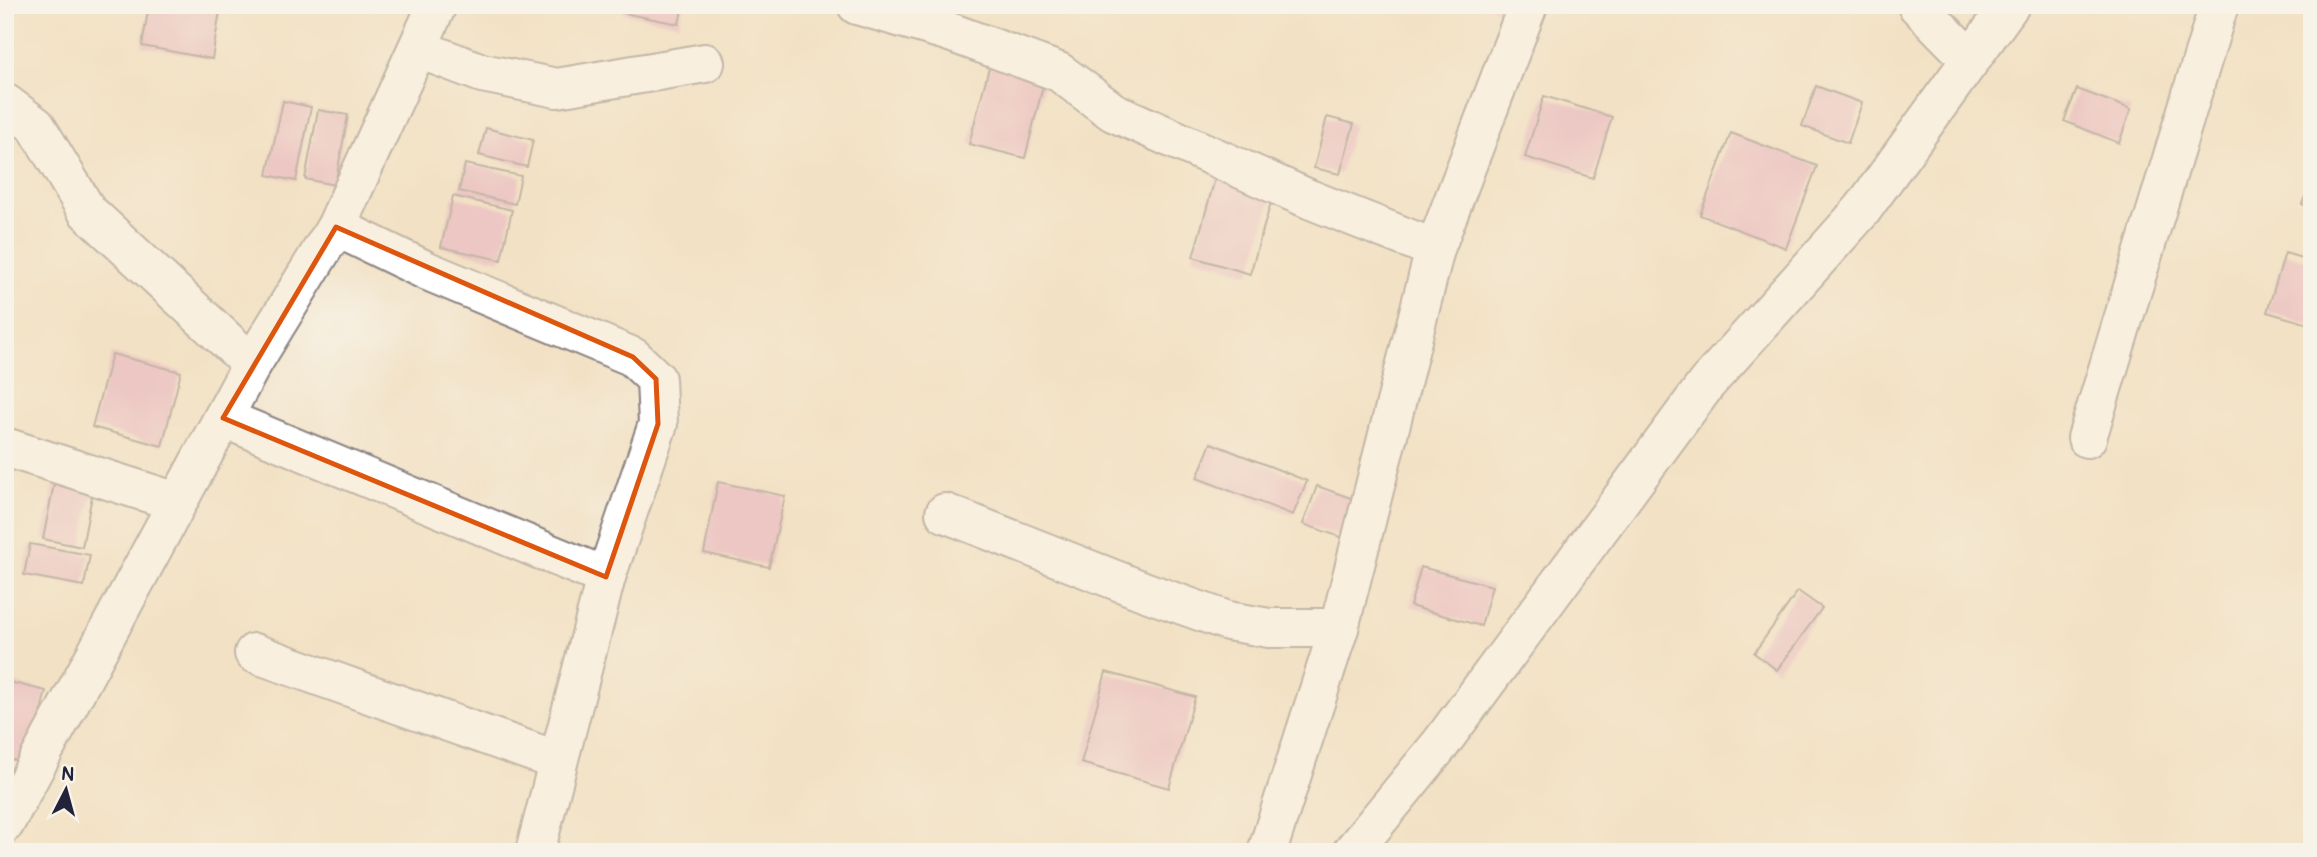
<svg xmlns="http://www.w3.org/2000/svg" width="2317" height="857" font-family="Pangolin,sans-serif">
  <rect width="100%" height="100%" fill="#f7f3e8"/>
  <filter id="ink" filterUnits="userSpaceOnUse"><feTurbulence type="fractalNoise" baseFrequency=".0143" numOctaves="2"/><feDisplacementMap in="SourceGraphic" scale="14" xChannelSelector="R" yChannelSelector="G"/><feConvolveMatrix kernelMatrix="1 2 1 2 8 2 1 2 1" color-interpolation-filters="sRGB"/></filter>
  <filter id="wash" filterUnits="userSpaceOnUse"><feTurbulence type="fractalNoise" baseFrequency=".00686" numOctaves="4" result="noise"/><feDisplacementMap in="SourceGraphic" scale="28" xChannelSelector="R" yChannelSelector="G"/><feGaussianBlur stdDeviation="1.57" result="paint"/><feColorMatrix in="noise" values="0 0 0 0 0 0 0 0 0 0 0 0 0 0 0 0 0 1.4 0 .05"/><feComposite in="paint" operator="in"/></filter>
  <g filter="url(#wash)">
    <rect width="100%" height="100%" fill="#f2e1c5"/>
    <g id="blocks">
      <g fill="#e6a7c3">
        <polygon points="149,5 221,5 212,59 142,46"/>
        <polygon points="625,5 683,5 679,24 623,13"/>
        <polygon points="1484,5 1524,5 1521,17"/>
        <polygon points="991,60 1046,74 1025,158 969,144"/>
        <polygon points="1816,86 1862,103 1848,143 1802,126"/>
        <polygon points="2077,89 2131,109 2119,143 2064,121"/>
        <polygon points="1544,96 1612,117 1593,178 1525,157"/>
        <polygon points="283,101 311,107 296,181 267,175"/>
        <polygon points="318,110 348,115 335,185 305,179"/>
        <polygon points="1327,117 1354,124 1340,174 1314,168"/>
        <polygon points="486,128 533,140 527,167 479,155"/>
        <polygon points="1731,133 1817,166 1786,248 1700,215"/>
        <polygon points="465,164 521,176 515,204 459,191"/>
        <polygon points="1216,175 1274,192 1250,274 1193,257"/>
        <polygon points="2312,180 2312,208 2302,204"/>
        <polygon points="453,196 512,210 501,260 441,247"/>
        <polygon points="2285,253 2312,261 2312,325 2267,312"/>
        <polygon points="112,354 181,372 162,446 92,427"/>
        <polygon points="1211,443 1307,481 1293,515 1197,478"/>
        <polygon points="718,482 785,496 769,567 704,553"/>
        <polygon points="54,484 93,491 82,547 43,539"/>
        <polygon points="1317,486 1365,503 1352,541 1303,524"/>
        <polygon points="30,544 90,555 84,586 24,575"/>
        <polygon points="1421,567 1492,586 1481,626 1410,606"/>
        <polygon points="1798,591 1822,608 1777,670 1754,653"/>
        <polygon points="1106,672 1195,697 1169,788 1081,763"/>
        <polygon points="5,681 46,691 27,763 5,758"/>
      </g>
    </g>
  </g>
  <g filter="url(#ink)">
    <use href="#blocks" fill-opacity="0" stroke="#8a8280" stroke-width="2"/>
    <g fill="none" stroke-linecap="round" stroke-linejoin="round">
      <g stroke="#8a8280" stroke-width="42">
        <g id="minor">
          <polyline points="437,5 336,227 425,270 633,357 656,379 658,424 606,577"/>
          <polyline points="857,5 947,31 1059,72 1113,112 1309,199 1435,249"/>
          <polyline points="1917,5 1970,59"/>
          <polyline points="419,49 482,73 557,88 705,63"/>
          <polyline points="5,103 36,126 87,211 252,364"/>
          <polyline points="223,418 606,577 535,852"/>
          <polyline points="2087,438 2219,5"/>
          <polyline points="5,447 177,502"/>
          <polyline points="945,513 1146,592 1228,621 1269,628 1339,628"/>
          <polyline points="254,653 558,761"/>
          <polyline points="5,823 252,364 336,227"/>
          <polyline points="1267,852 1339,628 1435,249 1528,5"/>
          <polyline points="1352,852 1442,742 1707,383 1862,210 2010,5"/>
        </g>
      </g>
      <use href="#minor" stroke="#fff" stroke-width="38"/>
    </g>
  </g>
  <path d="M0 0H2317V857H0ZM336 227 633 357 656 379 658 424 606 577 223 418Z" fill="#f2e1c5" fill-opacity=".55" fill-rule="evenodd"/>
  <path fill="none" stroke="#de560e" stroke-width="5" stroke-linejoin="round" d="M336 227 633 357 656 379 658 424 606 577 223 418Z"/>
  <rect width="2317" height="857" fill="none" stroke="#f7f3e8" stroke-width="28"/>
  <g transform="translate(66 790) rotate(6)" stroke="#f7f3e8" stroke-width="5" paint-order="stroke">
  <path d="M0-5L12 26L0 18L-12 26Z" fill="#22223b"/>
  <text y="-10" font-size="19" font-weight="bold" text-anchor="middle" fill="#22223b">N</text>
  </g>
</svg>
